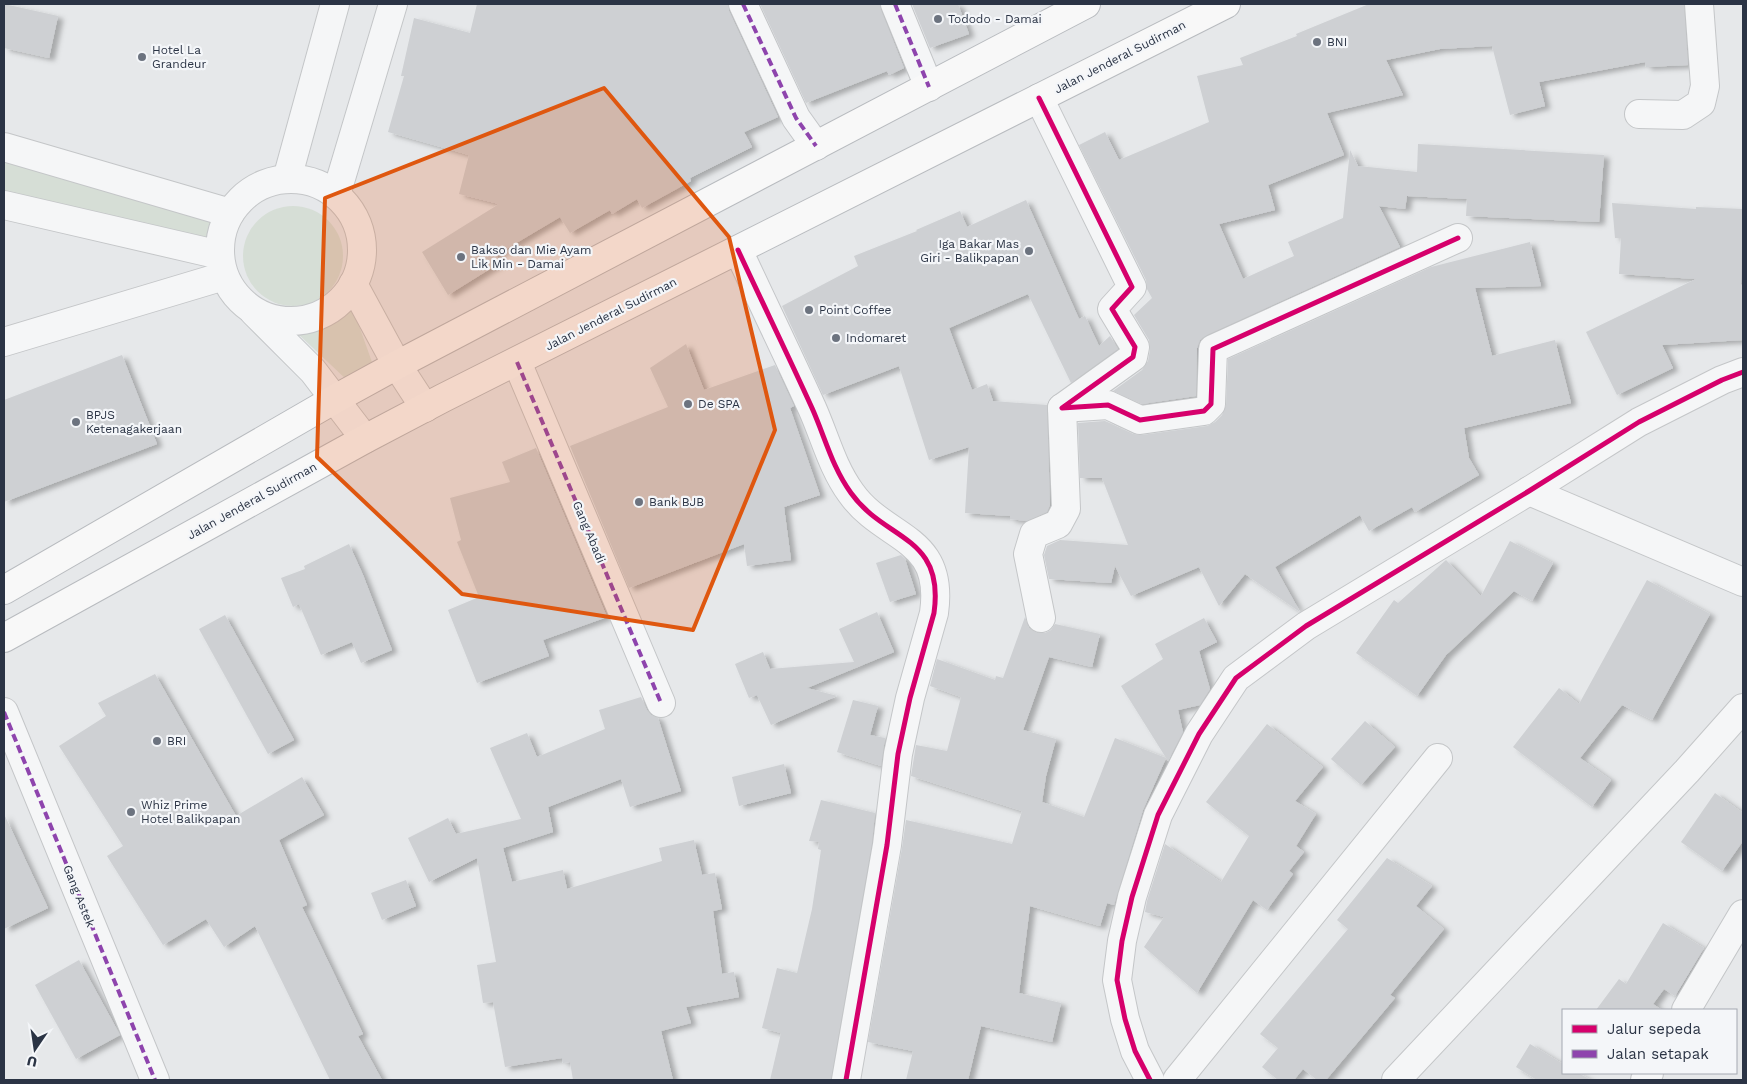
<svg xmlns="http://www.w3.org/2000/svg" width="1747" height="1084" font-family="'Work Sans',sans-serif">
  <defs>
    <filter id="shadow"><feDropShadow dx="5.5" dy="3" stdDeviation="2.5" flood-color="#0004"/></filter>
  </defs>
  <rect width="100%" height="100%" fill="#e6e8ea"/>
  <g fill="#d6ded6">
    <polygon points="4,162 197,214 210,220 211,228 207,238 200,241 4,191"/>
    <circle cx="293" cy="256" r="50"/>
    <polygon points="352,306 373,365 348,381 295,331 316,330 336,320"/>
  </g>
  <g fill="#ced0d3" filter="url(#shadow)">
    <polygon points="4,4 58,16 49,58 4,48"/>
    <polygon points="477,4 728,4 729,11 778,117 744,132 752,147 690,178 691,181 642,208 637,199 612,214 610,210 570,233 560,217 496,255 501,262 448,295 422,252 499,204 459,194 469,155 388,132 404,76 401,76 414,18 470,33"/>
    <polygon points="760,4 880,4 881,10 904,68 889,75 887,71 806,103"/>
    <polygon points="912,4 958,4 969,34 930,48"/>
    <polygon points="1369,4 1684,4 1688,65 1646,67 1645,62 1539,82 1545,106 1510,115 1492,46 1440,49 1386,60 1403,95 1327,113 1344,155 1268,185 1275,210 1219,224 1243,279 1294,256 1288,242 1343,218 1350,150 1358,166 1417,172 1418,144 1604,155 1599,222 1466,216 1467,199 1407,196 1405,209 1379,206 1400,247 1207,335 1200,340 1197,348 1196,396 1142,404 1113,391 1142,370 1148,361 1150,350 1149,340 1134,315 1152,298 1147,289 1146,280 1079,145 1105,132 1119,160 1209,122 1197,76 1243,65 1240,58 1297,36 1296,34"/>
    <polygon points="1026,200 1079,319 1085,316 1099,346 1110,336 1118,349 1071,383 1028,294 949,328 972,390 987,384 993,401 1047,405 1050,505 1047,512 1027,521 1010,519 1010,516 965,513 969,447 929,460 899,366 823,395 782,306 858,266 854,256 917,231 916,230 960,211 967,227"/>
    <polygon points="1612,203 1696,209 1696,207 1743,209 1741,285 1743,284 1743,340 1662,345 1673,368 1617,395 1586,332 1696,279 1619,274 1621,238 1615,238"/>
    <polygon points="1530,242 1541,286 1475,288 1492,356 1555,340 1571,403 1464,428 1469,458 1479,475 1415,512 1412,507 1369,531 1360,515 1275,567 1300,612 1245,574 1219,606 1199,567 1131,596 1115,566 1111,583 1049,579 1044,555 1047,546 1060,540 1128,545 1102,478 1080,478 1078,423 1105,421 1133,434 1142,435 1207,426 1215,422 1222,415 1226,405 1228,359 1431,267"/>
    <polygon points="686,344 704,390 775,365 794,406 790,408 820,495 784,507 791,560 747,566 744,544 629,588 570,446 668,407 650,368"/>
    <polygon points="122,355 157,444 4,502 4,400"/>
    <polygon points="536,448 607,617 543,640 549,656 477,683 448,610 479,597 457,542 461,540 450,498 510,482 502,462"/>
    <polygon points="1510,541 1553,563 1532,601 1514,591 1446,655 1417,696 1356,653 1394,600 1398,603 1446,560 1481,596"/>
    <polygon points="349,544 363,575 392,650 361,663 352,642 321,655 299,604 293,607 281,578 305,569 304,566"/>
    <polygon points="901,555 905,559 916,594 890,602 876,563"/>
    <polygon points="1647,580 1710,614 1652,720 1622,705 1580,758 1611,780 1592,807 1513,747 1559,688 1579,704"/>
    <polygon points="877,612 894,652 807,688 837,696 771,725 757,695 749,698 735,664 763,652 770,669 854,662 839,629"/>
    <polygon points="225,615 294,740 268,754 199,629"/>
    <polygon points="1025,617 1029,628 1037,633 1045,633 1051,630 1055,624 1100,634 1092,667 1049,657 1023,730 1056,739 1046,776 1042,802 1084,817 1115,738 1166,758 1143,810 1114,905 1107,903 1100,926 1030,906 1019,993 1061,1003 1052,1042 981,1026 968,1080 906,1080 913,1051 868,1042 902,848 906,820 1012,844 1022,811 911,776 916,745 947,751 961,697 930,686 937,659 995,680 996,676 1003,678"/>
    <polygon points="1204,618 1217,642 1199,651 1210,689 1200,705 1178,710 1183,732 1168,761 1121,686 1163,659 1155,644"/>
    <polygon points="155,674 236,816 302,777 324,815 279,840 307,905 302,907 363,1034 358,1036 382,1080 330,1080 255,926 224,947 206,919 163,945 107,856 123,846 59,746 106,716 98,703"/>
    <polygon points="641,697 647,710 651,715 658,718 681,791 630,807 621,779 548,807 553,832 503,848 512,882 563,870 567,889 662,861 659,848 694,840 702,875 715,873 722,909 713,911 722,974 734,972 739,997 686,1007 691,1023 661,1031 673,1080 573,1080 570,1062 563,1063 562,1058 505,1067 493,1002 483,1003 477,965 496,962 477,858 429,882 408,838 448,818 456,834 521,819 490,748 527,733 537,757 605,729 599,710"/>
    <polygon points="853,700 878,706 870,735 885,738 881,766 837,752"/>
    <polygon points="1365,721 1395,747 1361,785 1331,759"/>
    <polygon points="1267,724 1323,767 1295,801 1316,814 1296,846 1304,852 1289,871 1293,874 1267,910 1253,900 1197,993 1144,947 1164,917 1145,912 1147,901 1165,844 1221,882 1249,836 1206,802"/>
    <polygon points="784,764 791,793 739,806 732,777"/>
    <polygon points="1715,793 1743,813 1743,841 1722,871 1681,842"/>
    <polygon points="821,800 875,813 872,843 831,1080 770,1080 781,1033 762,1028 777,968 797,973 812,909 821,850 818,849 819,842 809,841"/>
    <polygon points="4,814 48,908 4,929"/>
    <polygon points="1387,858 1432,886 1416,906 1444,929 1390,995 1395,998 1326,1080 1317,1080 1303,1069 1294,1080 1278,1080 1262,1067 1278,1048 1260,1034 1348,929 1337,920"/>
    <polygon points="406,880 416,906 382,920 371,893"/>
    <polygon points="1663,923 1704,948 1675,996 1664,989 1653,1004 1662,1010 1596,1010 1619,979 1626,984"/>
    <polygon points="79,960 120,1035 76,1059 35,985"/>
    <polygon points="1530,1044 1563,1064 1563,1073 1578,1073 1591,1080 1537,1080 1516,1067"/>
  </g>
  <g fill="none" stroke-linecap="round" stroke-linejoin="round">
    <g stroke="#c4c6c8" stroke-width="30">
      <g id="minor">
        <polyline points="743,4 796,118 816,146"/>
        <polyline points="895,4 929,87"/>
        <polyline points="1039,98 1132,287 1112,309 1135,347 1133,357 1062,408 1108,405 1140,420 1204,411 1211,404 1213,349 1458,238"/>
        <polyline points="1639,114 1683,115 1701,103 1705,86 1699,4"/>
        <polyline points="4,147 230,213"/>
        <polyline points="287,179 335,4"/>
        <circle cx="291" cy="250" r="71"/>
        <polyline points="336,195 393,4"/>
        <polyline points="4,205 220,255"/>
        <path d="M738 250C762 302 788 355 812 408 825 437 832 467 851 493 885 541 945 535 934 613L910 698 898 754 887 845 846 1080"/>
        <polyline points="353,284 397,365 425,408"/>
        <polyline points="254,312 313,371 365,439"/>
        <polyline points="4,342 224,276"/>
        <polyline points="517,362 661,703"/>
        <polyline points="1529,491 1743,582"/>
        <polyline points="1041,618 1028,554 1034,534 1058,524 1066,509 1062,408"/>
        <polyline points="4,712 155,1080"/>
        <polyline points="1686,1010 1743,914"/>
        <polyline points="1150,1080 1135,1051 1125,1019 1117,980 1122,941 1132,897 1158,815 1199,734 1236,678 1306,626 1529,491 1639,422 1722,380 1743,372"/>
        <polyline points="1177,1080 1438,758"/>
        <polyline points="1396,1080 1687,771 1743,708"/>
        <polyline points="1645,1080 1649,1073"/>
      </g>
    </g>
    <g stroke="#b8bbbf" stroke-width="30">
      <g id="highway">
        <polyline points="4,590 335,399 397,365 1086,4"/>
        <polyline points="4,638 365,439 443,398 1226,4"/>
      </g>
    </g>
    <use href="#minor" stroke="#f5f6f7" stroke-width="28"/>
    <use href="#highway" stroke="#f8f8f8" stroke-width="28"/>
    <g stroke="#8e44ad" stroke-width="4" stroke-dasharray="8 4" stroke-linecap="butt">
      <polyline points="743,4 796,118 816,146"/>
      <polyline points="895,4 929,87"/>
      <polyline points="517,362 661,703"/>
      <polyline points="4,712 155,1080"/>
    </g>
    <g stroke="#f4f6f9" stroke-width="8">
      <g id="cycleway">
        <polyline points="1039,98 1132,287 1112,309 1135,347 1133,357 1062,408 1108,405 1140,420 1204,411 1211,404 1213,349 1458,238"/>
        <path d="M738 250C762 302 788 355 812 408 825 437 832 467 851 493 885 541 945 535 934 613L910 698 898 754 887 845 846 1080"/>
        <polyline points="1150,1080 1135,1051 1125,1019 1117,980 1122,941 1132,897 1158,815 1199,734 1236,678 1306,626 1529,491 1639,422 1722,380 1743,372"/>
      </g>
    </g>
    <use href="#cycleway" stroke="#d6006c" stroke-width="5"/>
  </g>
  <path fill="#df570f" fill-opacity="0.2" stroke="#df570f" stroke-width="4" stroke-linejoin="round" d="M604 88 729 237 775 430 693 630 462 594 317 457 325 198Z"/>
  <g fill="#6c737f" stroke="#f4f6f9" stroke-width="2">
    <circle cx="938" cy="19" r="5"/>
    <circle cx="1317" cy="42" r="5"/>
    <circle cx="142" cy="57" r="5"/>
    <circle cx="1029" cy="251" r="5"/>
    <circle cx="461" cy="257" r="5"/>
    <circle cx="809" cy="310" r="5"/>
    <circle cx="836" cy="338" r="5"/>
    <circle cx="688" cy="404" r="5"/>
    <circle cx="76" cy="422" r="5"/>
    <circle cx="639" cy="502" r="5"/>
    <circle cx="157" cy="741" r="5"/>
    <circle cx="131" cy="812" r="5"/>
  </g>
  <g text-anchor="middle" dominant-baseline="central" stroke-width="4.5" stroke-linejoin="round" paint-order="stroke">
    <g font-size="12" fill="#2b3445" stroke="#f4f6f9" text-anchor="start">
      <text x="948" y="19">Tododo - Damai</text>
      <text x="1327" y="42">BNI</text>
      <text x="152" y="50">Hotel La<tspan x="152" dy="14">Grandeur</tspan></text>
      <text x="1019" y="244" text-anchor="end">Iga Bakar Mas<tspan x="1019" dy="14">Giri - Balikpapan</tspan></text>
      <text x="471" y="250">Bakso dan Mie Ayam<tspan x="471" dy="14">Lik Min - Damai</tspan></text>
      <text x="819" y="310">Point Coffee</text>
      <text x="846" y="338">Indomaret</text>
      <text x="698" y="404">De SPA</text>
      <text x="86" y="415">BPJS<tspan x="86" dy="14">Ketenagakerjaan</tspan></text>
      <text x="649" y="502">Bank BJB</text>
      <text x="167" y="741">BRI</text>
      <text x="141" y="805">Whiz Prime<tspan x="141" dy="14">Hotel Balikpapan</tspan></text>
    </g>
    <g font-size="12" fill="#2b3445" stroke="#f4f6f9">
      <text transform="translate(1120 57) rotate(-27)">Jalan Jenderal Sudirman</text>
      <text transform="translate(611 314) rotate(-27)">Jalan Jenderal Sudirman</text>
      <text transform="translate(252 501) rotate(-29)">Jalan Jenderal Sudirman</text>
      <text transform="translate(589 532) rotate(67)">Gang Abadi</text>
      <text transform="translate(79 896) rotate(68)">Gang Astek</text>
    </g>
  </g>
  <rect width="1747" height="1084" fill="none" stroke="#2b3445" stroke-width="10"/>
  <rect x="1562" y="1009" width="175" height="65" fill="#f4f6f9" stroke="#a4a8b1"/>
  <rect x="1572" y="1025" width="25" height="8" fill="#d6006c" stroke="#a4a8b1"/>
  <text x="1607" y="1034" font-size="15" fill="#2b3445">Jalur sepeda</text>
  <rect x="1572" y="1050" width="25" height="8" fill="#8e44ad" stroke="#a4a8b1"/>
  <text x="1607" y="1059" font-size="15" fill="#2b3445">Jalan setapak</text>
  <g transform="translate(35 1049) rotate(193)" stroke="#f4f6f9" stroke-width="4" paint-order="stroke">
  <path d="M0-4L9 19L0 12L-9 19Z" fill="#2b3445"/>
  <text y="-8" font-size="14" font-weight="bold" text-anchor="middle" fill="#2b3445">U</text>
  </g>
</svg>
